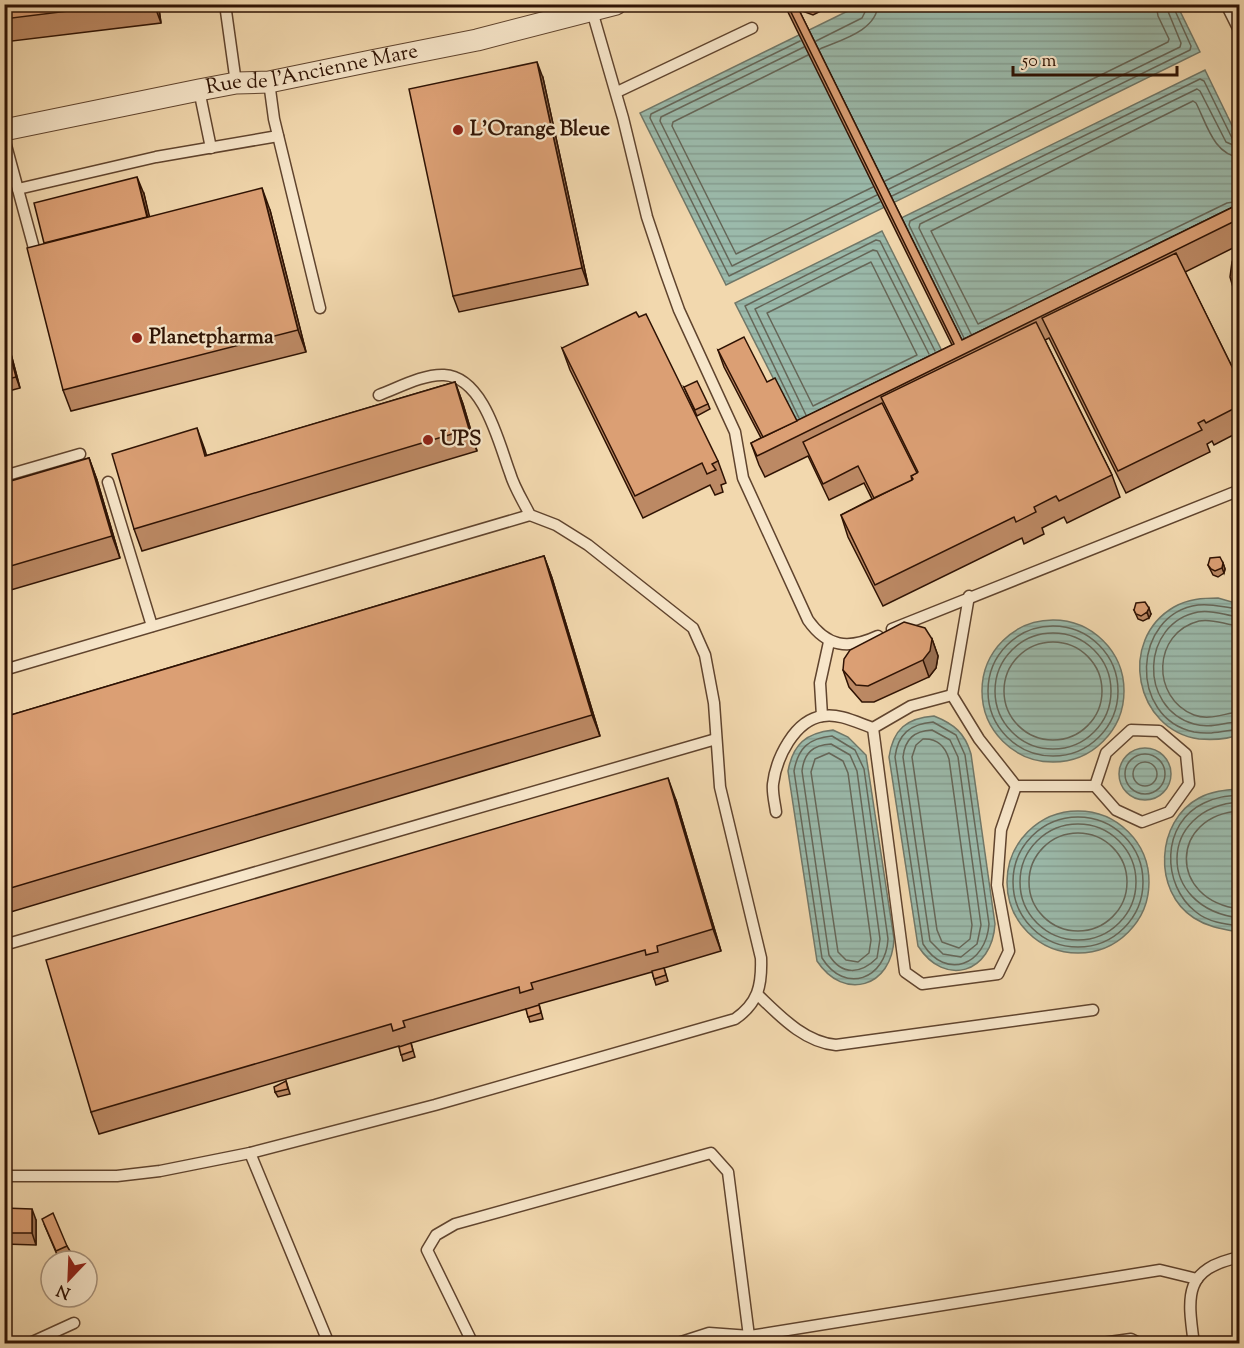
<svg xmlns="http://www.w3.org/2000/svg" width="1244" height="1348" font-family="'Sorts Mill Goudy',serif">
  <defs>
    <pattern id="water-rules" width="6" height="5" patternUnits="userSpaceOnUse" patternTransform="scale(1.5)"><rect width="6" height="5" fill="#9bbaab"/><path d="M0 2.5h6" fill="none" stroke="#869f92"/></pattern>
  </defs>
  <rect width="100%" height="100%" fill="#f2d8ae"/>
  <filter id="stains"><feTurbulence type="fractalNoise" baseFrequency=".00333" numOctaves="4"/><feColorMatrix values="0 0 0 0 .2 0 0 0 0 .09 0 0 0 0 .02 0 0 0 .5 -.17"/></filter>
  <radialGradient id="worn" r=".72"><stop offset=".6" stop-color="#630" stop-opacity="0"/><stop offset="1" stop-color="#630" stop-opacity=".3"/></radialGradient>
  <g fill="url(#water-rules)" stroke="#707768" stroke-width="1.5">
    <polygon points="860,5 1177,5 1200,52 726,285 640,113"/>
    <polygon points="1205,70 1239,140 1239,223 966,356 899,219"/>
    <polygon points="882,231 949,365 803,437 735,303"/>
    <path d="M1218 598 1239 604 1240 734C1227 740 1212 740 1199 739 1135 730 1117 640 1174 607 1188 599 1203 598 1218 598Z"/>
    <circle cx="1053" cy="691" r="71"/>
    <path d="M934 716C954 724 965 733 971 754L995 924C992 973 945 988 918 946L889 757C893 729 907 718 934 716Z"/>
    <path d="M833 730 848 737 866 755 894 939C892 987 844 1002 817 961L788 771C793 744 806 733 833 730Z"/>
    <circle cx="1145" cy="774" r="26"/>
    <path d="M1239 789 1240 931 1238 932C1222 929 1208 927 1194 918 1152 891 1156 821 1199 798 1212 791 1225 790 1239 789Z"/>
    <circle cx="1078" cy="882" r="71"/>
  </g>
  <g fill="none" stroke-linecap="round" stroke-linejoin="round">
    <g stroke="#656658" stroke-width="1.5">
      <polyline points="800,41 651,114 650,118 729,276 880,202"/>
      <polyline points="816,41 862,18 869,4"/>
      <polyline points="804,47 661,117 660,121 732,266 877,195"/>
      <path d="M820 49C840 40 877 31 878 4"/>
      <polyline points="808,55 673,122 672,126 736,254 873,187"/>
      <path d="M1240 157C1214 156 1206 122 1196 103L1193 101 931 231 978 324 1227 203 1240 201"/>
      <polyline points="885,181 1168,42 1169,39 1158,16 1156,4"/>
      <polyline points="889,189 1180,47 1181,43 1165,4"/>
      <polyline points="892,196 1190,50 1191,46 1172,4"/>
      <polygon points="871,262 917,355 813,406 767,313"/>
      <polyline points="971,334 919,228 920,224 1197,89 1200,91 1226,142 1240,148"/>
      <polyline points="964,338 909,225 910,221 1200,79 1204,81 1232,138 1240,141"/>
      <polyline points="806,415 755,309 873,250 877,251 929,354"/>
      <polyline points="799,418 745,306 876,240 880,241 935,351"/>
      <path d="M1240 609C1225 608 1213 603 1198 605 1132 614 1128 718 1194 732 1211 735 1223 731 1240 729"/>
      <path d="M1240 617C1225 616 1213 609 1198 612 1141 623 1138 708 1194 724 1210 729 1224 722 1240 722"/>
      <circle cx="1053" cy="691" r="65"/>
      <path d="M1240 626C1225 625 1213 618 1199 621 1152 633 1151 698 1194 715 1210 721 1224 713 1240 712"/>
      <circle cx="1053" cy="691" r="58"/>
      <circle cx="1053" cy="691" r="49"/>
      <path d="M933 722 956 735 965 755 989 924C986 965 946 981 923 944L895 757C898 734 910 724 933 722Z"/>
      <path d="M932 730 950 740 958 757 981 925 977 944 961 957 943 954 930 941 903 757C905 739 914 731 932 730Z"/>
      <path d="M832 736 855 750 864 769 888 939C886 979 845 995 822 958L794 771C798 748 809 738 832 736Z"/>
      <path d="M923 739C937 738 945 746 949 759L972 925 970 939 959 948 942 942 937 930 912 757 916 745Z"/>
      <path d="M831 744 850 755 857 771 880 939 877 958C861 974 842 976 829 955L802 771C804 753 813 745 831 744Z"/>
      <polygon points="829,753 843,761 848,773 871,940 869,953 858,962 846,960 838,952 811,772 815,759"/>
      <circle cx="1145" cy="774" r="20"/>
      <circle cx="1145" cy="774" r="12"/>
      <path d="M1240 795C1226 796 1216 797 1204 803 1161 823 1161 885 1196 912 1208 922 1224 924 1240 926"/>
      <path d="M1240 802C1158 807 1154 908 1240 918"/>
      <path d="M1240 811C1170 815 1167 900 1240 909"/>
      <circle cx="1078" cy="882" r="65"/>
      <circle cx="1078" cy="882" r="58"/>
      <circle cx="1078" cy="882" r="49"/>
    </g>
    <g stroke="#60442e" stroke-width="13">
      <g id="service">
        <polyline points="225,4 236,83"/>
        <polyline points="1226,4 1240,32"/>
        <path d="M592 11 623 118 647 217 665 271 679 310 735 432 743 478 808 620C827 647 848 650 878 636"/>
        <polyline points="269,82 274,119 320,308"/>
        <polyline points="199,90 211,148"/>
        <polyline points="617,92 752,28"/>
        <polyline points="4,138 35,252"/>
        <polyline points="18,189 156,157 278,136"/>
        <polyline points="4,476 80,454"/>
        <polyline points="108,482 152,626"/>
        <polyline points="969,596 952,695 979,739 1016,786 1095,786 1116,810 1142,822 1169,812 1189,784 1186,754 1159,731 1131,730 1106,753 1095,786"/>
        <polyline points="892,629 1240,490"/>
        <polyline points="4,670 530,515"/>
        <polyline points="952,695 911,706 873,728 905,972 922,984 998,974 1009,951 997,885 1001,830 1016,786"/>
        <polyline points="822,716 820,683 829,642"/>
        <path d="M776 812C775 804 772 793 773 784 776 759 794 720 823 716 839 713 858 723 873 728"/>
        <polyline points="4,945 716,739"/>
        <path d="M758 995C780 1016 804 1042 836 1045L1093 1010"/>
        <polyline points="250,1153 329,1344"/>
        <path d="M4 1176H117L160 1171 250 1153 435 1105 735 1019C758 1003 762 986 761 958L720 787 714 703 705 655 693 628 588 545 556 525 530 515C523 501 514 487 510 473 499 444 484 377 444 375 423 374 398 388 379 395"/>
        <polyline points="28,1344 74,1323"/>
        <polyline points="473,1344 427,1250 436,1235 455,1224 711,1153 728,1172 750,1344"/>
        <polyline points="675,1344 709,1333 750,1336 1160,1270 1197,1279"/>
        <polyline points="1095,1344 1131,1339 1141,1344"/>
        <path d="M1194 1344C1187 1294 1184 1269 1240 1257"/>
      </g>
    </g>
    <g stroke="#60442e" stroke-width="23">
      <g id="minor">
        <path id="s1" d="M4 130 199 90 236 83 269 82 371 61 477 40 616 4"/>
      </g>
    </g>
    <use href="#service" stroke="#f7e6ca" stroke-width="10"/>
    <use href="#minor" stroke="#f7e6ca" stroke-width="21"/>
  </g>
  <g fill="#bc8964" stroke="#2f1304" stroke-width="1.5">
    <polygon points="4,4 183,4 183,7 160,10 159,9 161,23 4,42"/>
    <polygon points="784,4 796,4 962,340 1239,204 1239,245 1185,272 1239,381 1239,432 1214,445 1212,441 1207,444 1210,452 1126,493 1049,338 1045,340 1112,475 1120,497 1067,523 1064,517 1042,528 1044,534 1024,544 1022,538 883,606 848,537 841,515 872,499 864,483 829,500 808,456 765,477 759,465 751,443 761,438 724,367 718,350 767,382 797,421 952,345"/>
    <polygon points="799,4 825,4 823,10 813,15 802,11"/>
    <polygon points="543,78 588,285 459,312 453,296"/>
    <polygon points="144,194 149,217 270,210 306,352 71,411 63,390"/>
    <polygon points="1239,248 1239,306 1234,291"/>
    <polygon points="4,343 7,343 11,354 20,388 5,392"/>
    <polygon points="562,348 718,461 726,483 721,485 723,492 715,495 710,485 643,518 570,370"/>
    <polygon points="455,382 463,404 477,451 142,551 134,529 206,456"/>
    <polygon points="684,387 708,404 710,409 697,416"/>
    <polygon points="89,458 97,480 120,558 4,592 4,483"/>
    <polygon points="544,556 552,578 600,736 4,914 4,717"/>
    <polygon points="1223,563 1225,569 1224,573 1218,577 1213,575 1208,565"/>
    <polygon points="1134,610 1151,614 1149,618 1143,621 1138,619"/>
    <polygon points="932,639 938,656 936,668 929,677 874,702 862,702 849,687 843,670"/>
    <polygon points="676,800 721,951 664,968 668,981 656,985 652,972 539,1004 543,1019 530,1022 526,1009 411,1043 415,1057 403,1061 399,1046 99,1134 91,1112"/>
    <polygon points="286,1081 290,1094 278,1097 275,1092"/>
    <polygon points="4,1208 36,1220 36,1245 4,1244"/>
    <polygon points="44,1224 67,1246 70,1251 58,1257"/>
  </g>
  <g fill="#996f51" stroke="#2f1304" stroke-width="1.5">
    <polygon points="154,4 158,4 159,9 161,23"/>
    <polygon points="537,62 543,78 588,285 582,268"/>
    <polygon points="137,177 144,194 155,239 149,222"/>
    <polygon points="262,188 270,210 306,352 298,330"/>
    <polygon points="7,343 11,354 20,388 16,377"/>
    <polygon points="455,382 463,404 477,451 469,429"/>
    <polygon points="197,428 205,450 213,478 205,456"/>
    <polygon points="89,458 97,480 120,558 112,536"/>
    <polygon points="544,556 552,578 600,736 592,715"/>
    <polygon points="1223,563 1225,569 1224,573 1222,568"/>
    <polygon points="1149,608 1151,614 1149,618 1147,612"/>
    <polygon points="932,639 938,656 936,668 929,677 923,660"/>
    <polygon points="668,778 676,800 721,951 713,929"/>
    <polygon points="32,1209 36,1220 36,1245 32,1233"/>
  </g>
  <g fill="#db9f74" stroke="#2f1304" stroke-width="1.5">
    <polygon points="4,4 125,4 4,19"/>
    <polygon points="787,4 796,4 962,340 1239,204 1239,219 757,456 751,443 954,344"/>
    <polygon points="537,62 582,268 453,296 409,89"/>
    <polygon points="137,177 147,217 44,243 34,203"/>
    <polygon points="262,188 298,330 63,390 27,248"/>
    <polygon points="1239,248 1239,298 1234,291 1230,277 1232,262"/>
    <polygon points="1176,253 1239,381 1239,406 1206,423 1204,420 1198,423 1202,430 1118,471 1042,318"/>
    <polygon points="636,312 639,317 646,314 718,461 712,464 716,470 707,474 702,463 635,496 562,348"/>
    <polygon points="1036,322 1112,475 1059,501 1056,496 1034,507 1036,512 1016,522 1014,517 875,585 841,515 913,479 911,476 918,472 881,397"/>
    <polygon points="744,337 767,382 775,378 797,421 763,437 718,350"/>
    <polygon points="4,343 7,343 16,377 4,380"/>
    <polygon points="697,381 708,404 695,410 684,387"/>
    <polygon points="455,382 469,429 134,529 112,454 197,428 205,456"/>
    <polygon points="882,403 917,473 911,476 912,480 874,498 858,466 823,484 803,442"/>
    <polygon points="89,458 112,536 4,568 4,483"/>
    <polygon points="544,556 592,715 4,890 4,717"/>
    <polygon points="1220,557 1223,563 1222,568 1215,571 1211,569 1208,565 1210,558"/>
    <polygon points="1145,602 1149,608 1147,612 1141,616 1136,614 1134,610 1136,603"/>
    <polygon points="904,622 925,628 932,639 930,651 923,660 868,686 856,685 843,670 844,659 850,650"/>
    <polygon points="668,778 713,929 657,946 658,952 646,955 645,950 531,983 533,989 520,993 519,987 403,1021 405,1027 393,1031 391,1024 91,1112 46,960"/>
    <polygon points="664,968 666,975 654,979 652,971"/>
    <polygon points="539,1005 541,1013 528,1017 526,1009"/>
    <polygon points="411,1043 413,1051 401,1055 399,1047"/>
    <polygon points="286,1081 288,1089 275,1092 274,1087"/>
    <polygon points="4,1208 32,1209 32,1233 4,1233"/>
    <polygon points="53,1213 67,1246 56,1251 42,1219"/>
  </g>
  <g fill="#8f2418" stroke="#f7e6ca" stroke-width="2">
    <circle cx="458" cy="130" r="6"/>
    <circle cx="137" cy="338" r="6"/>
    <circle cx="428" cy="440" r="6"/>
  </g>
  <g text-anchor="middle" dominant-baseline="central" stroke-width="4.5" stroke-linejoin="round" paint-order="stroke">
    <g font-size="21" fill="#2f1304" stroke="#f7e6ca">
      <text stroke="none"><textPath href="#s1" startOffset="314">Rue de l'Ancienne Mare</textPath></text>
    </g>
    <g font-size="21" font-weight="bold" fill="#2f1304" stroke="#f7e6ca" text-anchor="start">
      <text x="470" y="130">L'Orange Bleue</text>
      <text x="149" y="338">Planetpharma</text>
      <text x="440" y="440">UPS</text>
    </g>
  </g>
  <rect width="1244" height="1348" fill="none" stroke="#f2d8ae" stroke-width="24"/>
  <rect x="6" y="6" width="1232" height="1336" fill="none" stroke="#2f1304" stroke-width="3"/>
  <rect x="12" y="12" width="1220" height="1324" fill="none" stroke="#2f1304" stroke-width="1.5"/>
  <g transform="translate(69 1279) rotate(203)"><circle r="28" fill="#f7e6ca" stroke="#a7927b" stroke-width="1.5"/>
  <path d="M0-4.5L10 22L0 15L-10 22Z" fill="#8f2418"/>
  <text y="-9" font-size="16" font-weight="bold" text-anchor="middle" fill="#2f1304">N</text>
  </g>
  <path d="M1013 66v9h164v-9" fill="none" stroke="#2f1304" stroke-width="3"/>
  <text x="1022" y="66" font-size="18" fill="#2f1304" stroke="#f7e6ca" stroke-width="4.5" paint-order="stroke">50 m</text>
  <rect width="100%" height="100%" filter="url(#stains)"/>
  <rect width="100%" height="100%" fill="url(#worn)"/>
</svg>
